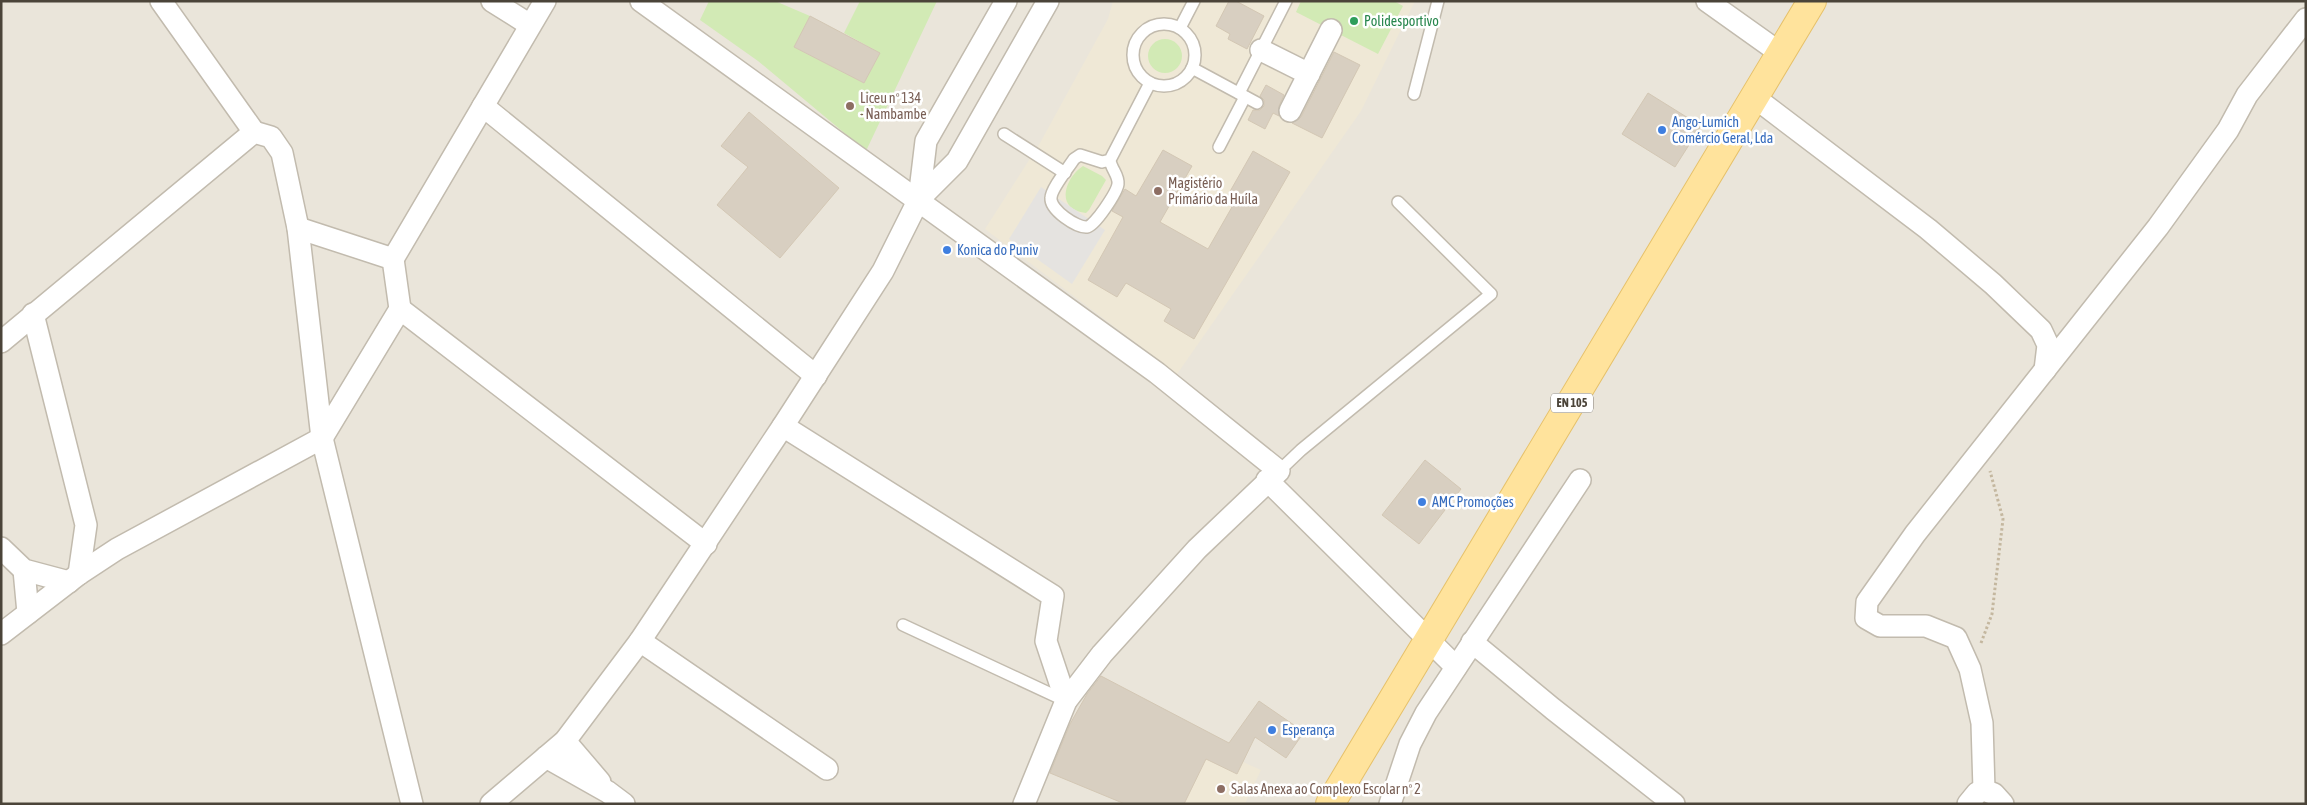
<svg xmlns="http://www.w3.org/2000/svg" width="2307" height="805" font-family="'Asap Condensed',sans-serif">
  <rect width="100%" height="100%" fill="#f6f3ec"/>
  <rect fill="#eae5da" x="1" y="1" width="2305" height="803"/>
  <g fill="#efe8d6">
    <polygon points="1113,1 1415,1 1361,111 1177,374 985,229 1040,143 1108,19"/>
    <polygon points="1206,759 1237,774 1243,762 1261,770 1245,804 1184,804"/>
  </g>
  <g fill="#d2eab5">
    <polygon points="709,1 775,1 810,16 794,47 864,83 880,53 844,33 860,1 937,1 866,151 758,61 700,20"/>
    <polygon points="1301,1 1394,1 1403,6 1378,54 1296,12"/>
    <circle cx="1165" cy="56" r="17"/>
    <path d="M1083 166 1102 176 1106 180 1089 210 1086 213C1054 209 1065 178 1083 166Z"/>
  </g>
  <polygon fill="#e5e3e0" points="1041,187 1105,230 1072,284 1009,239"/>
  <g fill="#d8cfc1" stroke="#d3c7b4">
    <polygon points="1229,1 1236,1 1264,16 1247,49 1228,39 1230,34 1216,26"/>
    <polygon points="810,16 880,53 864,83 794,47"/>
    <polygon points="1334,52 1360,65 1322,138 1292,123 1301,117"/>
    <polygon points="1266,85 1284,95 1279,106 1279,116 1273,113 1265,129 1248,120 1253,110 1260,110 1264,106 1264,100 1260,96"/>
    <polygon points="1648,93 1701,126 1675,167 1622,134"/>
    <polygon points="749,112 839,188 780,258 717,205 748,167 721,146"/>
    <polygon points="1163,150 1192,166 1160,222 1208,249 1232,207 1224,202 1253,151 1290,172 1194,339 1164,321 1171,309 1126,283 1117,297 1088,280 1123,217 1112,211 1125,189 1136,196"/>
    <polygon points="1425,460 1461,489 1419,544 1382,515"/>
    <polygon points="1101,676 1229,743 1259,701 1304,732 1286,758 1255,737 1237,774 1206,759 1184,804 1125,804 1050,773 1070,724 1087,694"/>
  </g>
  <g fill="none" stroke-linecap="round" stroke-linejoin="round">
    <g stroke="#c2bbae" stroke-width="14">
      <g id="lane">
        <circle cx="1164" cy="55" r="31"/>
        <polyline points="1180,28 1194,1"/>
        <polyline points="1192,68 1257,103"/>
        <polyline points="1239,93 1286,1"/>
        <polyline points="1414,94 1438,1"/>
        <polyline points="1004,134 1065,173"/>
        <polyline points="1219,147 1245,97"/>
        <path d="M1110 160 1102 162 1080 155 1074 159C1069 167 1051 189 1051 198 1050 210 1077 228 1087 227 1095 226 1117 192 1118 184 1119 175 1111 169 1110 160L1150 83"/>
        <polyline points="1279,471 1301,450 1491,294 1398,202"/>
        <polyline points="903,625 1066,701"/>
      </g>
    </g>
    <g stroke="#c2bbae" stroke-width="24">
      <g id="street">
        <polyline points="161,1 254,132"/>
        <polyline points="492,1 530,25"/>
        <polyline points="641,1 1157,373 1279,471 1197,549 1102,654 1066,701 1024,804"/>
        <polyline points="1707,1 1780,53"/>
        <polyline points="1261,50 1309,74"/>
        <polyline points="1754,97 1928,229 1993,284 2041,330 2048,345 2045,370"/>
        <polyline points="483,106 816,376"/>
        <polyline points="1290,111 1331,30"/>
        <polyline points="919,199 926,141 1006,1"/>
        <polyline points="393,259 545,1"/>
        <polyline points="400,309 706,544"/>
        <polyline points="33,314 86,525 79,574"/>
        <polyline points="1,342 254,132 271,137 282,153 298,228 322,438 412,804"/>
        <polyline points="783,426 1053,596 1046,641 1066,701"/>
        <polyline points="1267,480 1456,667"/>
        <polyline points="1,548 24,570 69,582"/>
        <polyline points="24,570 28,613"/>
        <polyline points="1,634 79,574 117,549 322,438 400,309 393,259 298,228"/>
        <polyline points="640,641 827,769"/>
        <polyline points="1472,642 1553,709 1674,804"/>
        <polyline points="565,741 600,782"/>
        <polyline points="546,757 608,792 624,804"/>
        <polyline points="1984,790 1982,723 1970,669 1956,638 1926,626 1880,626 1866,618 1867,602 1915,534 2158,227 2228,130 2247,95 2306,19"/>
        <polyline points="491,804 565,741 640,641 783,426 883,271 919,199 957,161 1048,1"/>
        <polyline points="1390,804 1410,744 1426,713 1580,480"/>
        <polyline points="1968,804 1977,793 1984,790 1994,794 2003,804"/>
      </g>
    </g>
    <g stroke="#e6c16a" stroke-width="30">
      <polyline id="primary" points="1330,804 1812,1"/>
    </g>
    <polyline stroke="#c4b79f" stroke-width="3" stroke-dasharray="2.5 2.5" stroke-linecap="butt" points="1981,643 1992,614 2003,519 1990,471"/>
    <use href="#lane" stroke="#fff" stroke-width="11"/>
    <use href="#street" stroke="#fff" stroke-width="21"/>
    <use href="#primary" stroke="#ffe39c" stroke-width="28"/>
  </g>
  <circle fill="#2e9e5b" stroke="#fff" stroke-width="2" cx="1354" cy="21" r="5"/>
  <g fill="#8d6e63" stroke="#fff" stroke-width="2">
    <circle cx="850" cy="106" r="5"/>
    <circle cx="1158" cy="191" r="5"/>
    <circle cx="1221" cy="789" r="5"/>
  </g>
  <g fill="#3f7fe0" stroke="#fff" stroke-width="2">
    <circle cx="1662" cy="130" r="5"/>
    <circle cx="947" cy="250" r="5"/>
    <circle cx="1422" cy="502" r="5"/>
    <circle cx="1272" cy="730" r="5"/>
  </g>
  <g text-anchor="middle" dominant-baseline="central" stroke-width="5" stroke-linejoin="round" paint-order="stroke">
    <rect fill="#fff" stroke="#817c74" stroke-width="1" x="1551" y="393.5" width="42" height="19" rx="4"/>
    <g font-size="12" font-weight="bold" fill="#4b4439">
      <text x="1572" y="403">EN 105</text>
    </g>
    <g font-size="14" fill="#27864d" stroke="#fff" text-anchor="start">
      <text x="1364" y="21">Polidesportivo</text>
    </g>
    <g font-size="14" fill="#785e54" stroke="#fff" text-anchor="start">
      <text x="860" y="98">Liceu nº 134<tspan x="860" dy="16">- Nambambe</tspan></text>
      <text x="1168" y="183">Magistério<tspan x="1168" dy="16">Primário da Huíla</tspan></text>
      <text x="1231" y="789">Salas Anexa ao Complexo Escolar nº 2</text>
    </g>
    <g font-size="14" fill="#366cbe" stroke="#fff" text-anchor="start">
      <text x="1672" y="122">Ango-Lumich<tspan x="1672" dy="16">Comércio Geral, Lda</tspan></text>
      <text x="957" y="250">Konica do Puniv</text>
      <text x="1432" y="502">AMC Promoções</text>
      <text x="1282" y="730">Esperança</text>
    </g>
  </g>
  <rect width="2307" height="805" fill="none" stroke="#4b4439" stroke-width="5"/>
</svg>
